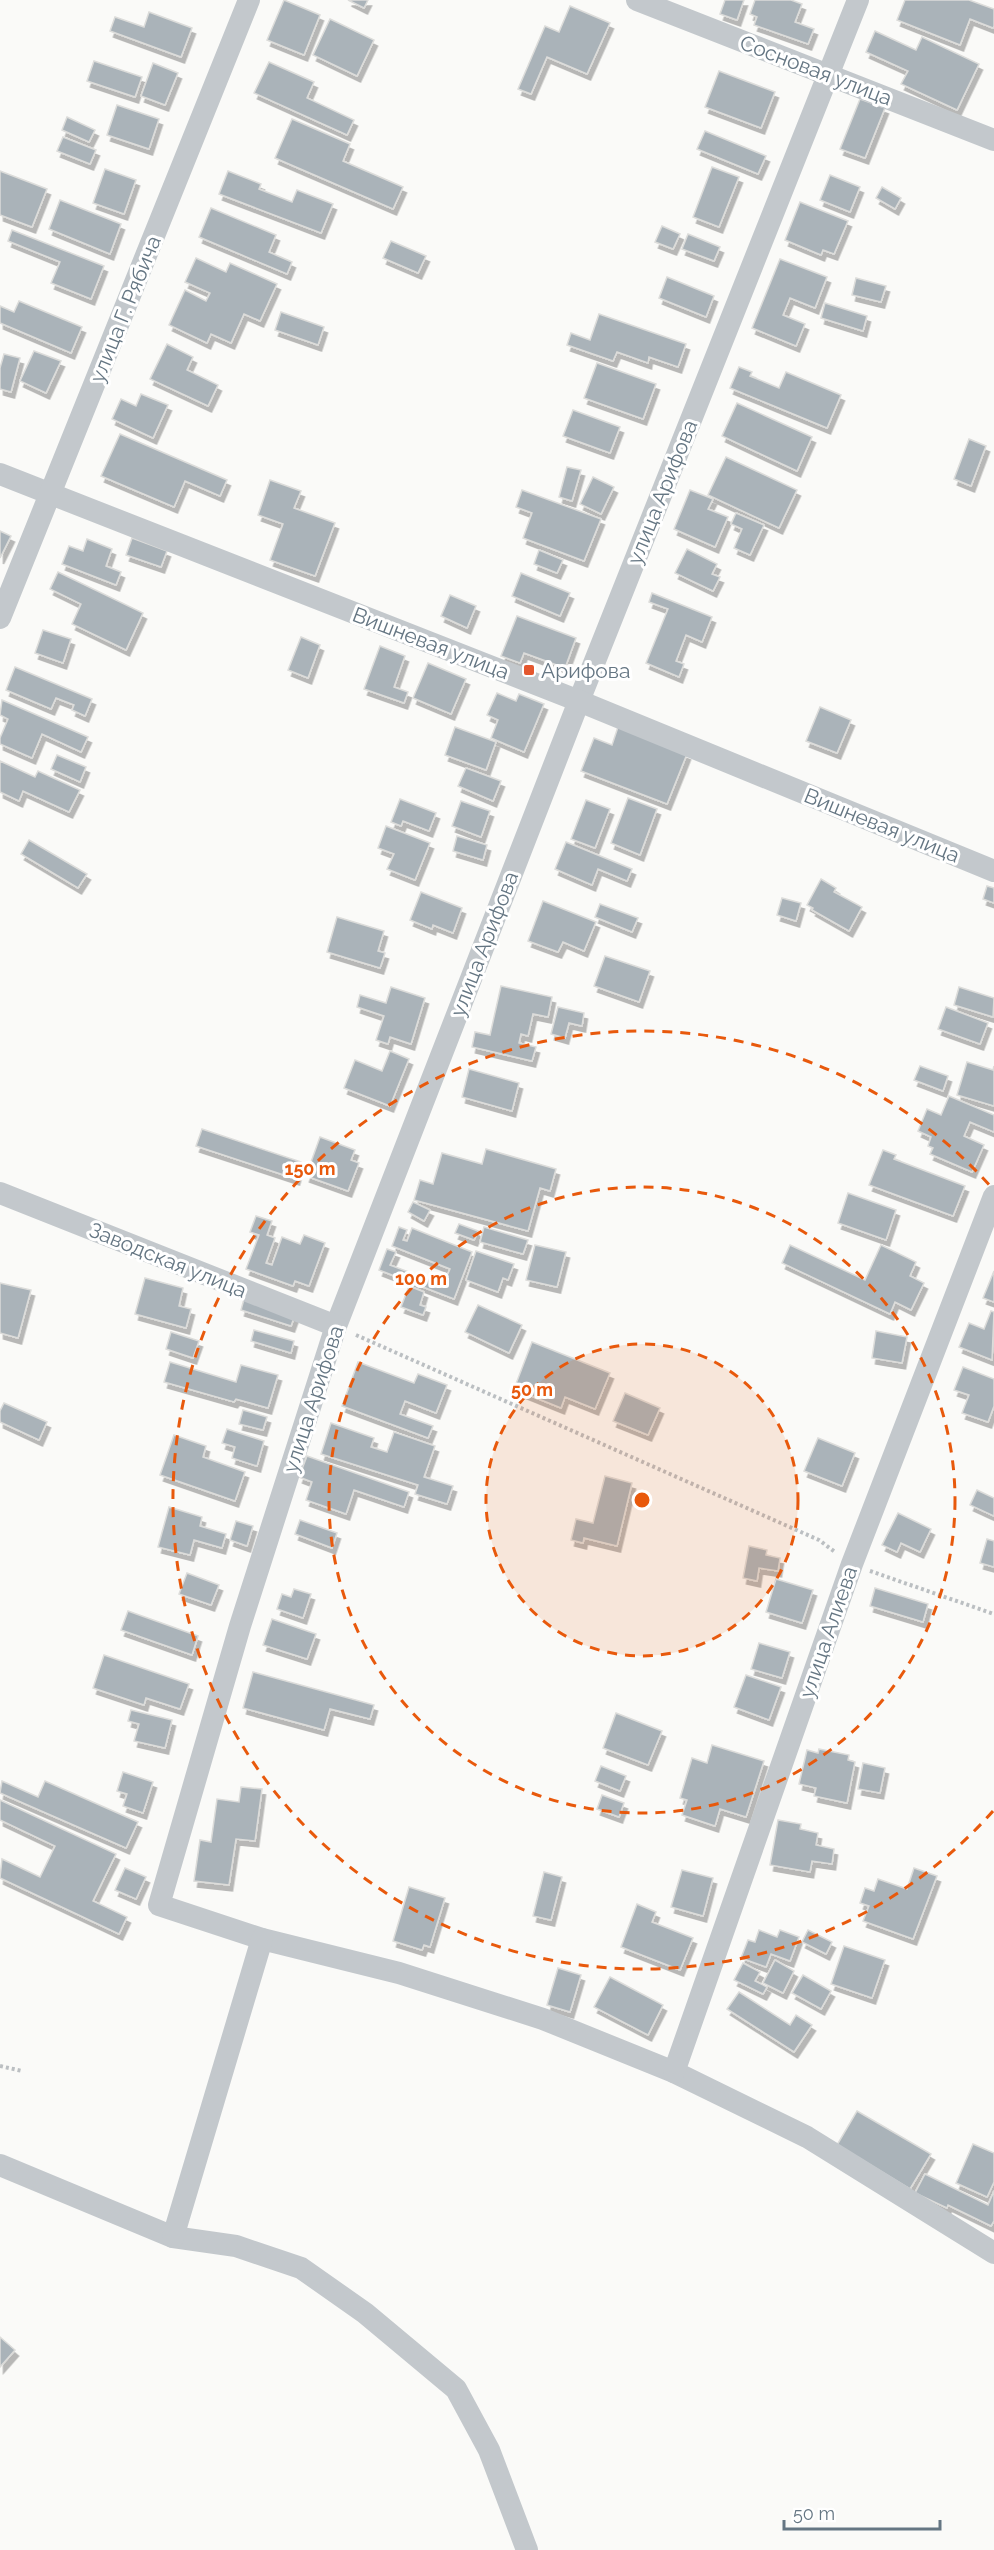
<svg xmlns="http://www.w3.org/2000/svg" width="994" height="2550" font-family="Raleway,sans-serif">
  <defs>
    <filter id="shadow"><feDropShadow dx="3.5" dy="6" stdDeviation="0" flood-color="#0004"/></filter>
  </defs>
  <rect width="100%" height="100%" fill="#fafaf8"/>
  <g fill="#aab3b9" stroke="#dcdcda" stroke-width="1.5" filter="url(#shadow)">
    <polygon points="284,0 320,15 304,55 267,40"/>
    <polygon points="348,0 368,0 364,8"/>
    <polygon points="725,0 744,0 737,20 720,14"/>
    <polygon points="755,0 791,0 802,4 795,22 814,29 808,44 754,25 757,17 750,14"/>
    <polygon points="905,0 969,0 994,9 994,26 993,28 970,19 960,45 897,20"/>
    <polygon points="570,6 610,23 587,74 547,57 531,94 518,89 545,26 559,32"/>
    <polygon points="149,12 192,28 181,57 110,31 115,17 144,27"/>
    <polygon points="330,19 374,40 357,76 313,55"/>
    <polygon points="875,31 916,50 922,37 979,64 957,110 901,84 908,71 866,52"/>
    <polygon points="94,61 142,77 135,97 87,81"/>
    <polygon points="269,62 314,82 307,98 354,120 347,135 254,93"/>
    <polygon points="153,63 178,73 165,105 141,96"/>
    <polygon points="719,71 775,92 761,128 705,107"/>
    <polygon points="860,99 885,108 865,158 840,149"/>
    <polygon points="117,105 159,119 149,149 107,135"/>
    <polygon points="67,117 95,130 89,142 62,130"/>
    <polygon points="292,119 350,144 343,161 403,187 393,209 275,158"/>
    <polygon points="705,131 766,156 758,174 697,149"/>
    <polygon points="63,137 96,150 90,164 57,151"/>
    <polygon points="712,167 739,177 719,227 693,217"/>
    <polygon points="105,169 136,180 124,214 93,203"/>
    <polygon points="0,171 47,189 32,227 0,215"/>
    <polygon points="228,171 261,184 259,189 292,202 297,190 333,204 321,233 219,194"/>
    <polygon points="830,175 860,187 850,212 820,200"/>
    <polygon points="882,187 901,198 895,209 876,198"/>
    <polygon points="60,200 121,224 110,254 49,229"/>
    <polygon points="800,202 848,221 834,254 823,250 821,255 785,240"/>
    <polygon points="211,208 276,235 269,252 292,262 287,274 199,237"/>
    <polygon points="662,226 680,234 673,249 655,242"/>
    <polygon points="12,230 104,266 91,299 51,283 60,262 8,241"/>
    <polygon points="688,234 720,247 714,261 682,249"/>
    <polygon points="391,241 426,256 418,273 383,258"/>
    <polygon points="196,258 226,272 230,263 277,284 260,321 244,314 231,343 211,334 207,343 169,325 185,290 206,301 210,293 185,282"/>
    <polygon points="780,259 827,277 815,308 790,298 783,315 805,324 796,346 752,328"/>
    <polygon points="667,277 714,296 706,317 659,298"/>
    <polygon points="856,278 886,286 881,302 852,295"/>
    <polygon points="19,301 82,327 71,353 0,323 0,306 14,312"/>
    <polygon points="825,303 867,316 863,331 821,318"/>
    <polygon points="281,312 324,327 318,345 275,330"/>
    <polygon points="599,314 686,344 678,367 649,357 648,363 617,352 613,361 567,345 571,333 590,340"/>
    <polygon points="167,344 193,357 187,370 218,385 208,406 150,379"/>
    <polygon points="34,351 61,361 46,393 20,381"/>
    <polygon points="4,354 20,358 11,392 0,389 0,368"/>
    <polygon points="597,363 656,384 643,419 584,398"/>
    <polygon points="739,367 752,372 750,376 779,388 786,372 841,395 827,428 730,388"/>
    <polygon points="141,394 168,405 153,438 112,419 121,399 136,406"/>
    <polygon points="737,403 812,437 797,471 722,436"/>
    <polygon points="573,410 620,427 610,453 563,436"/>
    <polygon points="120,434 227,480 220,496 185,481 174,507 101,476"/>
    <polygon points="969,439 986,446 971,486 954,479"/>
    <polygon points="726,457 797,490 779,528 708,495"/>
    <polygon points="567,467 581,470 572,501 559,497"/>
    <polygon points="593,477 614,487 601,514 580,504"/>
    <polygon points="270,480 301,491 294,508 335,523 315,576 270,560 283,524 258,515"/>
    <polygon points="522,490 601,519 584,561 523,538 532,513 516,507"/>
    <polygon points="690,490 713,499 708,509 728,517 715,547 674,529"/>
    <polygon points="736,513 764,525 750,555 734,548 742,529 731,524"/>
    <polygon points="0,531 11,536 0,558"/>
    <polygon points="132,538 167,551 161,567 126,555"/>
    <polygon points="87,539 112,549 106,566 121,572 116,585 62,564 69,546 83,551"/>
    <polygon points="687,549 717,564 712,574 720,577 713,591 675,573"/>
    <polygon points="539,550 563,560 557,573 534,564"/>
    <polygon points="58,572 143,613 126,650 72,624 81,604 50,589"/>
    <polygon points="521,573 570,593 560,616 512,596"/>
    <polygon points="652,593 712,617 702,642 686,635 676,661 684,664 679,677 646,663 668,609 649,602"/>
    <polygon points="450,595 476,606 467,628 441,616"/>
    <polygon points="517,616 576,638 565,668 524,653 520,663 501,656"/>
    <polygon points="43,630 71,639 63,663 35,653"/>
    <polygon points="301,637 320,645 308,678 288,670"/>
    <polygon points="380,646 405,656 394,687 408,692 404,703 364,689"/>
    <polygon points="428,663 466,679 451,714 413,698"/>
    <polygon points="15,667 92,699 85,716 72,710 74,705 56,698 51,709 6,690"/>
    <polygon points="497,693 516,701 519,694 544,704 524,752 491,738 498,720 487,715"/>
    <polygon points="2,700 88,737 81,752 42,734 32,758 0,744 0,738 8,719 0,715"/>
    <polygon points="820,707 851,720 837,753 806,741"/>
    <polygon points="455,727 496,742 486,770 445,755"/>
    <polygon points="618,727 687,754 667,804 581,771 594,738 612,745"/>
    <polygon points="57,755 86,767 80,782 51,769"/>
    <polygon points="0,761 35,777 38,771 80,790 69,812 23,791 19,801 0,792"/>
    <polygon points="466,768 501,781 493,801 458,786"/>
    <polygon points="628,798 657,809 640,855 611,843"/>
    <polygon points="400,799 436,813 429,831 403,821 401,826 391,822"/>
    <polygon points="586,800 610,809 595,848 571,839"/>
    <polygon points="461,801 490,811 481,837 452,826"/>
    <polygon points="386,826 430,843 415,880 387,869 394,854 378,848"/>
    <polygon points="457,836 487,845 483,860 453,851"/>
    <polygon points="29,840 87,874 78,888 21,854"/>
    <polygon points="566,842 632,869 627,881 598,869 592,885 555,869"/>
    <polygon points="821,879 836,888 834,892 862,907 849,931 812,910 813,908 807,905"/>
    <polygon points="987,886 994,888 994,903 983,899"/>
    <polygon points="421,892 462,908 453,933 433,925 432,929 410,920"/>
    <polygon points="782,898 801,903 796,921 777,915"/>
    <polygon points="543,901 596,922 584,951 563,942 558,952 528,941"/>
    <polygon points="600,904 638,918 632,932 595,917"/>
    <polygon points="337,917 384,931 378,951 385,953 380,968 327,952"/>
    <polygon points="605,956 650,971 639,1002 594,986"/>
    <polygon points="501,986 552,997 548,1017 533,1014 528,1036 521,1034 519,1043 536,1047 532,1061 472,1047 475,1032 490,1035"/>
    <polygon points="391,987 425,998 411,1044 390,1037 388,1044 376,1040 384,1016 357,1007 360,995 386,1003"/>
    <polygon points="959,987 994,998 993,1017 954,1005"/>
    <polygon points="558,1007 584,1013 582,1026 569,1023 565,1038 551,1034"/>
    <polygon points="946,1007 988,1023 980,1044 938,1029"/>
    <polygon points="390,1051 409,1059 390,1106 344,1088 355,1060 382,1071"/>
    <polygon points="967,1062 993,1070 994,1066 994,1106 957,1095"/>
    <polygon points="920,1066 948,1076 943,1091 914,1080"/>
    <polygon points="469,1069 519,1083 512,1111 462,1097"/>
    <polygon points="949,1096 994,1115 994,1132 970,1122 964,1136 984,1145 972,1172 930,1154 933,1148 928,1146 931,1137 918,1131 927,1109 941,1115"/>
    <polygon points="202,1129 301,1162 296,1179 196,1146"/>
    <polygon points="320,1137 355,1150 351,1160 359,1163 348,1191 306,1176"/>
    <polygon points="486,1149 556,1169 550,1191 540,1188 528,1231 414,1200 420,1180 433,1184 442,1153 482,1164"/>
    <polygon points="883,1150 896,1155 894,1159 965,1186 953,1216 869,1185"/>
    <polygon points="848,1193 896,1210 886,1240 838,1223"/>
    <polygon points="413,1202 430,1210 424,1221 408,1212"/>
    <polygon points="256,1216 272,1221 267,1235 275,1238 266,1263 272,1265 282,1237 300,1244 304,1235 325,1243 309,1286 295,1281 293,1286 246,1269 259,1235 250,1232"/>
    <polygon points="459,1224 478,1231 474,1240 455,1233"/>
    <polygon points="399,1227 407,1230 403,1240 407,1241 412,1228 472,1252 454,1299 379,1270 387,1249 396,1252 390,1265 443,1285 450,1269 392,1246"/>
    <polygon points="484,1227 528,1240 523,1254 480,1242"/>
    <polygon points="535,1245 566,1252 557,1287 526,1280"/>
    <polygon points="790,1245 865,1280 881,1245 916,1262 910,1276 924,1283 911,1310 895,1302 890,1314 782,1263"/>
    <polygon points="476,1251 514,1264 508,1280 503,1278 498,1292 466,1280"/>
    <polygon points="994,1271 994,1302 983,1298"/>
    <polygon points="145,1278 183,1288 179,1306 191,1309 186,1328 135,1314"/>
    <polygon points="0,1283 31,1290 18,1338 0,1333"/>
    <polygon points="409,1286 424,1292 420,1305 426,1307 423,1315 401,1307"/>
    <polygon points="244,1299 295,1315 291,1326 241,1310"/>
    <polygon points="478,1305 522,1325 509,1353 465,1332"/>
    <polygon points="991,1311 994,1312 992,1360 959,1347 969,1323 984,1329"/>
    <polygon points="254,1330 294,1341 291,1353 251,1341"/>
    <polygon points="876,1331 907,1337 902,1363 872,1358"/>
    <polygon points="171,1332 199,1341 193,1358 166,1349"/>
    <polygon points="532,1342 610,1373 595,1409 565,1397 561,1408 514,1389"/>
    <polygon points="170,1362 236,1382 241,1365 278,1375 268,1408 236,1399 234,1402 164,1382"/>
    <polygon points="358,1362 414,1383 418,1374 447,1385 436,1413 405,1401 400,1414 433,1426 428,1438 342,1406"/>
    <polygon points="963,1367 994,1379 994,1406 988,1422 962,1413 969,1395 954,1390"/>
    <polygon points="625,1393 660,1408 648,1435 613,1421"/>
    <polygon points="4,1403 47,1422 39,1440 0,1422 0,1411"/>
    <polygon points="243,1410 267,1417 263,1430 239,1424"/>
    <polygon points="331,1423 374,1438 371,1447 387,1452 394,1432 435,1446 424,1477 453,1486 447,1504 415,1494 418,1485 321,1454"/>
    <polygon points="227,1429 264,1441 257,1466 232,1458 235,1447 222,1443"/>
    <polygon points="174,1435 206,1446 203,1457 245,1472 235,1501 160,1475"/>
    <polygon points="818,1438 855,1453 842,1486 804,1471"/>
    <polygon points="307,1456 409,1492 404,1507 354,1490 346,1514 306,1500 312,1482 299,1477"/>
    <polygon points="605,1476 632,1483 617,1546 584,1538 583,1543 571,1540 576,1519 593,1523"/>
    <polygon points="977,1490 994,1498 994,1516 970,1505"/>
    <polygon points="169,1507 202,1517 200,1526 226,1534 222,1548 194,1540 190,1555 158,1547"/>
    <polygon points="898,1513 931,1529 920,1552 901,1543 897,1552 882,1545"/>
    <polygon points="300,1520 337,1533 332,1548 295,1534"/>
    <polygon points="236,1521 253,1526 247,1546 230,1540"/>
    <polygon points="987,1539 994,1541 994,1567 980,1563"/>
    <polygon points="749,1546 767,1550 766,1555 780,1558 778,1571 759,1568 757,1581 743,1578"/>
    <polygon points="187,1573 219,1585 211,1605 179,1594"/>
    <polygon points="776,1579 813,1590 802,1623 766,1612"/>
    <polygon points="875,1588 928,1604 923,1622 870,1606"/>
    <polygon points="294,1589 311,1594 303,1618 277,1609 282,1594 291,1597"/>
    <polygon points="128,1611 198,1636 192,1655 121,1630"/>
    <polygon points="272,1619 316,1634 307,1659 263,1645"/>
    <polygon points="759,1643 790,1652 782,1678 751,1669"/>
    <polygon points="104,1655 189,1684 180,1709 146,1698 144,1705 93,1688"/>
    <polygon points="253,1672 374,1705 370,1719 330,1709 324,1730 243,1708"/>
    <polygon points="746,1675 781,1687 769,1720 734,1707"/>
    <polygon points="131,1710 172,1720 165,1748 134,1741 139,1724 128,1721"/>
    <polygon points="616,1713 662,1731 648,1765 603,1748"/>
    <polygon points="712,1745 764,1761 746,1817 720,1809 715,1826 682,1815 687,1800 680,1798 692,1758 707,1763"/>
    <polygon points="819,1749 849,1755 848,1760 855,1762 847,1803 814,1796 816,1788 799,1784 807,1750 818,1753"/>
    <polygon points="863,1763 885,1768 880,1793 858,1789"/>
    <polygon points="601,1766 626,1776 620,1791 595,1781"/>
    <polygon points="123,1772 153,1782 143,1813 123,1806 127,1794 117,1791"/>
    <polygon points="2,1781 38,1797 45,1781 138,1822 126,1848 0,1793"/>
    <polygon points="241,1787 262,1789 255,1841 236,1839 229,1885 194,1881 200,1840 211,1842 217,1799 239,1802"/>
    <polygon points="602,1795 624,1803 619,1817 597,1809"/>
    <polygon points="0,1800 116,1854 93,1901 127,1917 119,1934 0,1878 2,1859 40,1877 55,1846 0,1820"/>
    <polygon points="778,1820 801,1824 800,1829 818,1833 816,1845 834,1849 832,1864 812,1861 810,1872 770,1865"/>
    <polygon points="125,1868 146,1877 136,1899 115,1890"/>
    <polygon points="914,1868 937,1876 913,1939 863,1921 869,1906 860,1903 865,1888 874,1891 878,1879 907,1889"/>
    <polygon points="682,1870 713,1878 703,1916 671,1907"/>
    <polygon points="544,1872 562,1877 551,1920 533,1916"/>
    <polygon points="409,1887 445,1898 430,1947 424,1945 422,1950 393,1941"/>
    <polygon points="637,1904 656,1912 652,1922 693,1938 680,1970 621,1947"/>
    <polygon points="759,1930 777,1937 780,1930 799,1937 790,1961 771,1954 766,1967 741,1958 748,1940 755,1942"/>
    <polygon points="808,1930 832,1942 826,1954 802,1942"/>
    <polygon points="844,1946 885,1960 872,1998 831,1984"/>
    <polygon points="775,1960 794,1971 783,1993 763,1983"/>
    <polygon points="743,1963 760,1972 755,1981 767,1987 763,1994 734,1980"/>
    <polygon points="558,1968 581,1975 570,2012 547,2005"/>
    <polygon points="803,1975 831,1991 821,2009 792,1993"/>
    <polygon points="610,1977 663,2005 648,2035 594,2007"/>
    <polygon points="739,1992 790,2025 796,2015 812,2025 794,2052 727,2009"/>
    <polygon points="857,2111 931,2154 910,2189 837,2145"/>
    <polygon points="973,2144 994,2153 994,2182 987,2197 956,2183"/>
    <polygon points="925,2174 988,2205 994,2191 994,2221 991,2226 948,2205 947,2208 915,2193"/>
    <polygon points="0,2337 15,2350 0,2367"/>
  </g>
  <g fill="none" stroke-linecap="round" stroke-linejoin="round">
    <g stroke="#bbbfc2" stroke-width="4" stroke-dasharray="3 3" stroke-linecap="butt">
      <polyline points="356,1335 819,1540 835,1552"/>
      <polyline points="870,1571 994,1614"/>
      <polyline points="0,2066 22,2071"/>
    </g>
    <g stroke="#c3c8cc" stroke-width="22">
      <polyline points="637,0 994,140"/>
      <polyline points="858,0 579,701 336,1326 240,1626 159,1905 262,1939 399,1973 543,2019 674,2072 807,2137 994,2253"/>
      <polyline points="0,474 579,701 994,871"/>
      <polyline points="0,618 249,0"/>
      <polyline points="0,1193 336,1326"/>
      <polyline points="674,2072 852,1564 994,1196"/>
      <polyline points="0,2165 173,2237 236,2246 301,2268 365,2313 456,2389 489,2450 527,2550"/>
      <polyline points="173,2237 262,1939"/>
    </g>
  </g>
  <circle cx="642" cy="1500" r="156" fill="#e8590c" fill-opacity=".12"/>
  <g fill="none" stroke="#e8590c" stroke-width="3" stroke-dasharray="10 8">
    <circle cx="642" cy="1500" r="156"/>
    <circle cx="642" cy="1500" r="313"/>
    <path d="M993 1811A469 469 0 1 1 993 1189"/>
  </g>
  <rect fill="#e4572e" stroke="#fff" stroke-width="2" x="523" y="664" width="12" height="12" rx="3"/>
  <g text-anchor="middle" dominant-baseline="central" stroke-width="6" stroke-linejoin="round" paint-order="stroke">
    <g font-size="21" fill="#657683" stroke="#fff">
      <text transform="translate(816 70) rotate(21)">Сосновая улица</text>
      <text transform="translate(125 309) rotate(-68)">улица Г. Рябича</text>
      <text transform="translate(662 492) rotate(-68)">улица Арифова</text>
      <text transform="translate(431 643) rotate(21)">Вишневая улица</text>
      <text transform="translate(882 825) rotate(22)">Вишневая улица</text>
      <text transform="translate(484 944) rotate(-69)">улица Арифова</text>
      <text transform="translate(168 1260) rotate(22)">Заводская улица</text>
      <text transform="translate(313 1399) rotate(-72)">улица Арифова</text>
      <text transform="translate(828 1632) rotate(-71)">улица Алиева</text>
    </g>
    <g font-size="21" fill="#657683" stroke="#fff" text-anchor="start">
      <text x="541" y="670">Арифова</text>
    </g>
  </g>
  <circle cx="642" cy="1500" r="9" fill="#e8590c" stroke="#fff" stroke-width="3"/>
  <g font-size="18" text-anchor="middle" font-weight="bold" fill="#e8590c" stroke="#fff" stroke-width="6" stroke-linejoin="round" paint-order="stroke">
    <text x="310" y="1175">150 m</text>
    <text x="421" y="1285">100 m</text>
    <text x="532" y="1396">50 m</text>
  </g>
  <path d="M784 2520v9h156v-9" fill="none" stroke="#657683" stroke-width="3"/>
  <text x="793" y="2520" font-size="18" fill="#657683" stroke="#ffffff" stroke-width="4.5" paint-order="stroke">50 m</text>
</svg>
